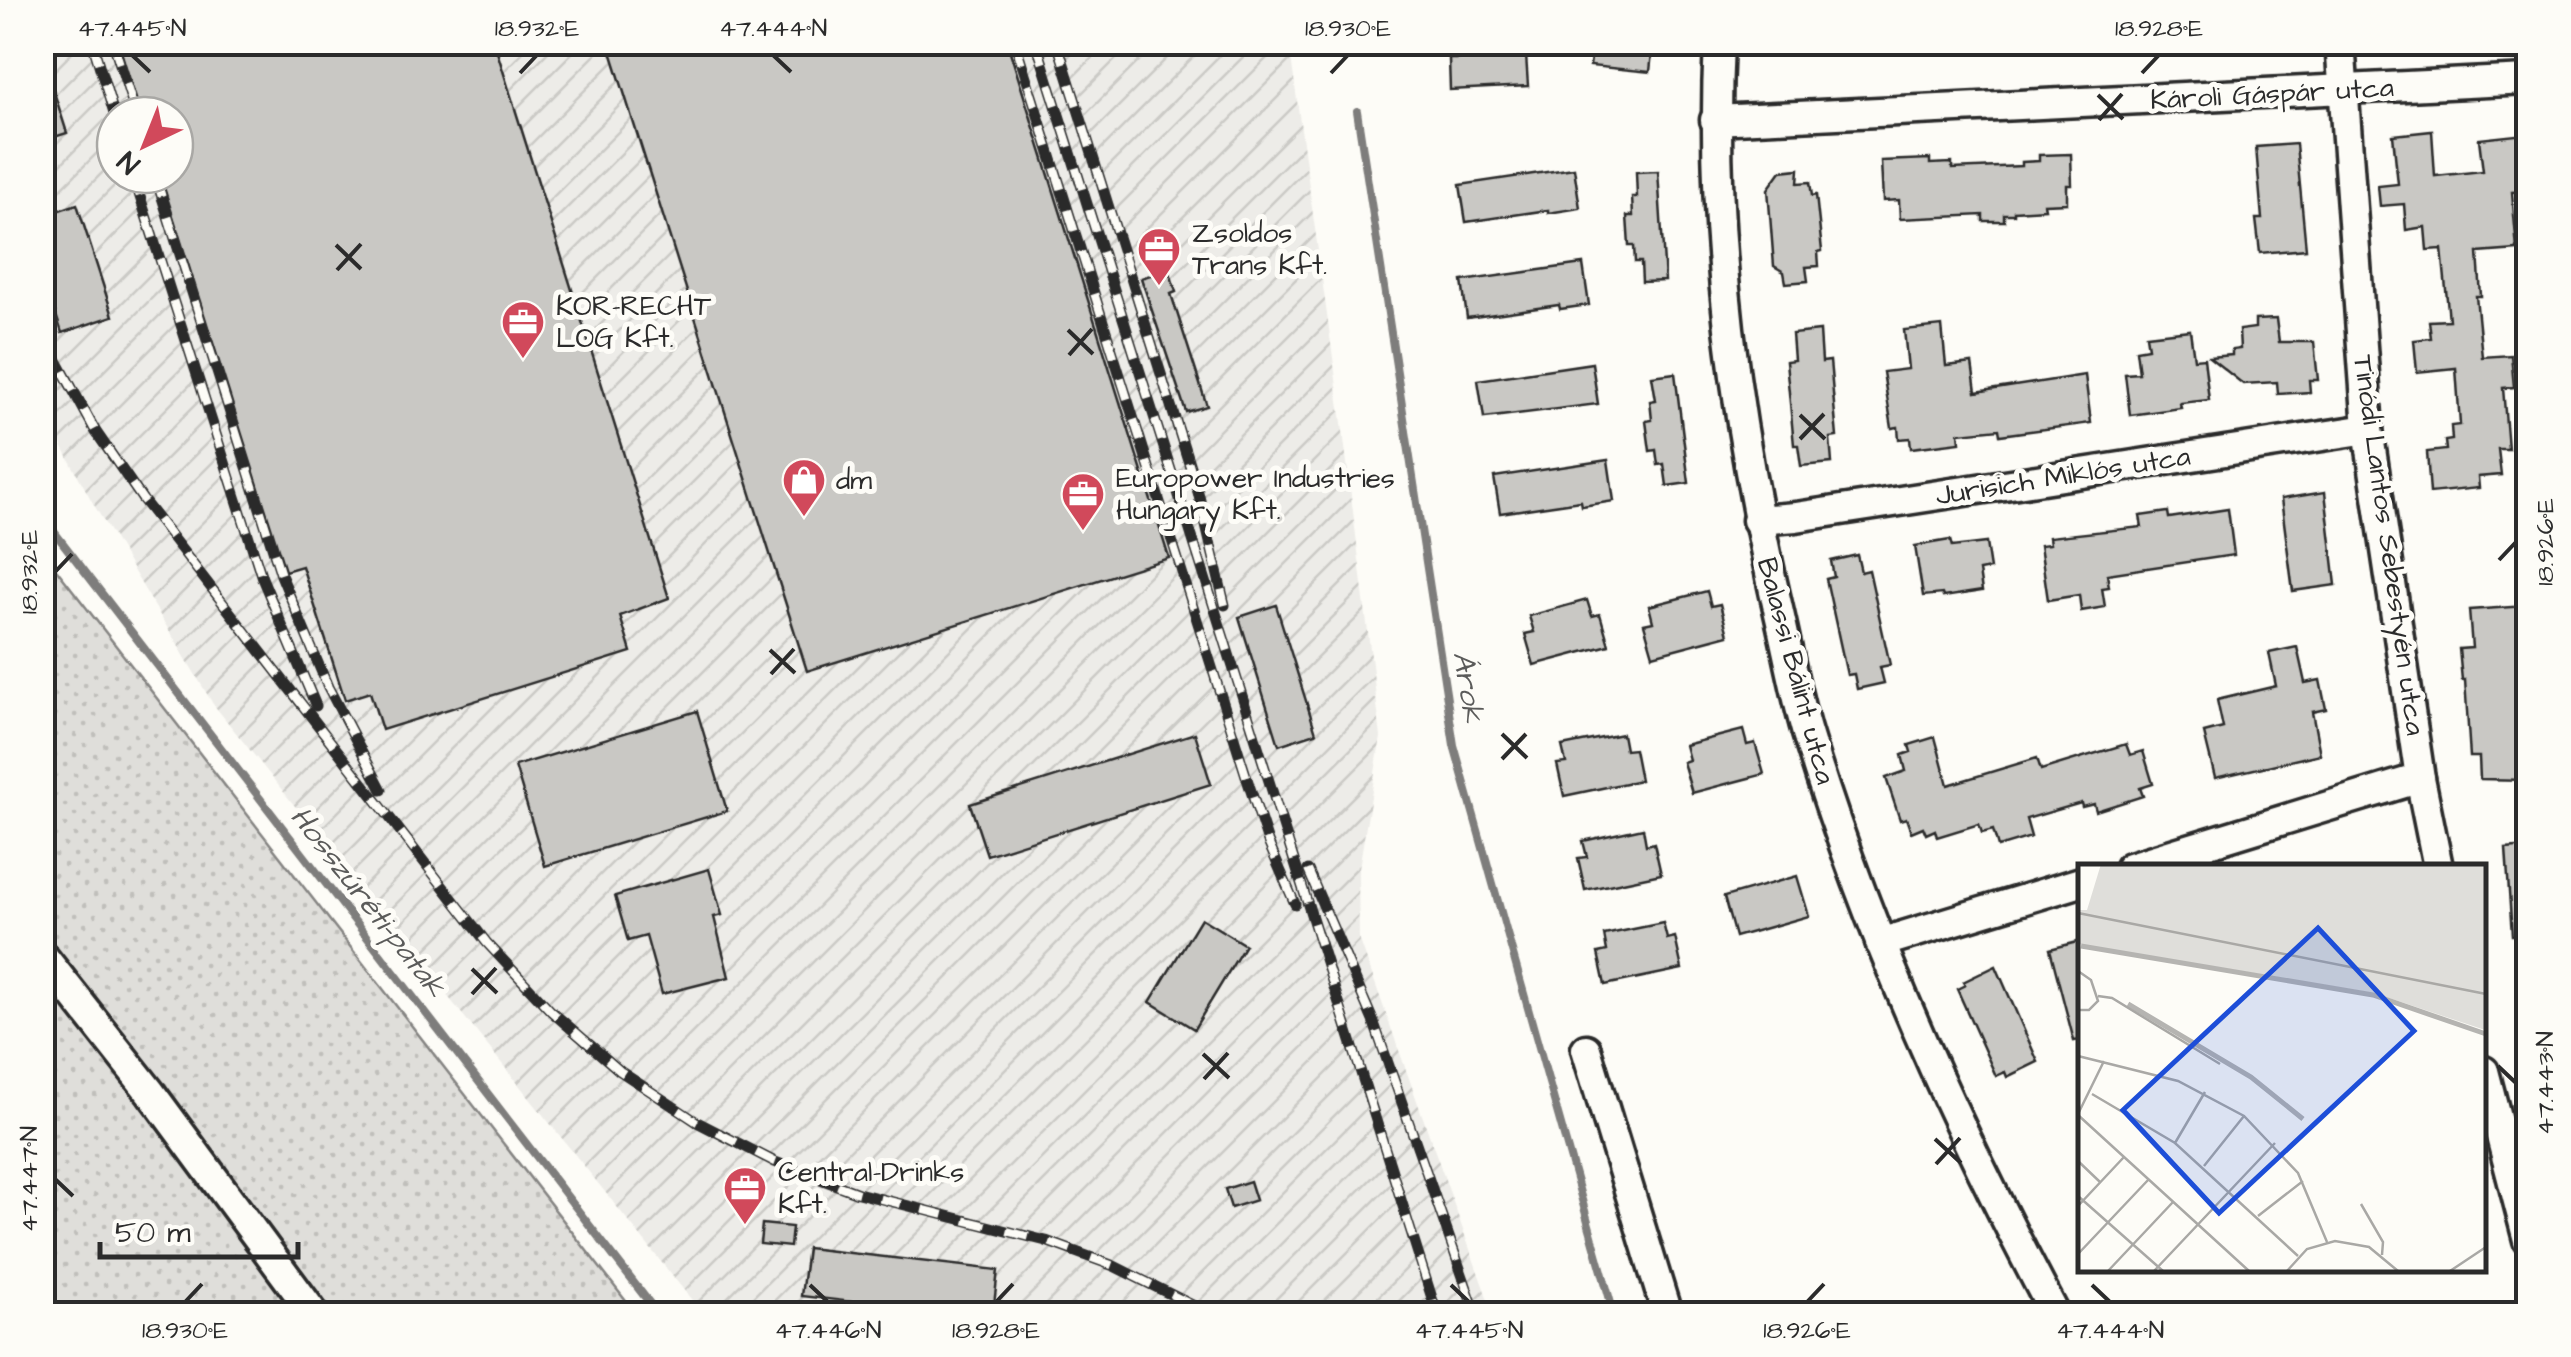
<svg xmlns="http://www.w3.org/2000/svg" width="2571" height="1357" font-family="'Architects Daughter',sans-serif">
  <defs>
    <pattern id="industrial-furrows" width="10" height="10" patternUnits="userSpaceOnUse" patternTransform="scale(2.5)"><rect width="10" height="10" fill="#edece8"/><path d="M-1 1l2-2M0 10L10 0M9 11l2-2" fill="none" stroke="#cbcbc7"/></pattern>
    <pattern id="grass-dots" width="8" height="8" patternUnits="userSpaceOnUse" patternTransform="scale(2.5)"><rect width="8" height="8" fill="#dfdeda"/><path d="M2 2h.1M6 6h.1" fill="none" stroke="#c0bfbb" stroke-width="1.8" stroke-linecap="round"/></pattern>
  </defs>
  <rect width="100%" height="100%" fill="#fdfcf7"/>
  <filter id="ink" filterUnits="userSpaceOnUse"><feTurbulence type="fractalNoise" baseFrequency=".01" numOctaves="2"/><feDisplacementMap in="SourceGraphic" scale="20" xChannelSelector="R" yChannelSelector="G"/><feConvolveMatrix kernelMatrix="1 2 1 2 8 2 1 2 1" color-interpolation-filters="sRGB"/></filter>
  <g filter="url(#ink)">
    <path fill="url(#industrial-furrows)" fill-rule="evenodd" d="M42 43H1289L1341 415 1381 737 1358 874 1359 938 1493 1314H703L213 704 94 505 43 411ZM115 115H175V175H115Z"/>
    <polygon fill="url(#grass-dots)" stroke="#858482" stroke-width="2.5" points="43,552 636,1314 43,1314"/>
    <g fill="none" stroke-linecap="round" stroke-linejoin="round">
      <g stroke="#7e7d7b" stroke-width="8">
        <polyline points="1357,111 1454,745 1614,1314"/>
        <polyline points="42,516 658,1314"/>
      </g>
    </g>
    <g fill="#c9c8c4" stroke="#2b2b2b" stroke-width="2.5">
      <polygon points="118,42 494,42 669,598 620,616 631,652 382,730 370,692 345,700 302,566 285,571 160,175 175,175 175,115 141,115"/>
      <polygon points="608,42 1007,42 1169,558 807,671"/>
      <polygon points="1516,42 1516,56 1526,55 1528,86 1450,90 1449,59 1459,59 1458,43"/>
      <polygon points="1593,42 1653,42 1650,72 1590,66"/>
      <polygon points="42,70 47,70 67,133 42,141"/>
      <polygon points="2432,131 2435,176 2483,171 2479,139 2525,134 2528,144 2528,191 2512,192 2517,250 2478,253 2481,296 2476,296 2482,357 2511,355 2514,387 2503,388 2508,449 2498,449 2501,475 2478,477 2479,488 2430,493 2427,452 2446,450 2445,441 2452,440 2451,426 2460,425 2456,368 2417,372 2414,340 2431,338 2429,321 2449,320 2442,249 2427,250 2425,227 2406,230 2404,204 2380,206 2378,186 2398,184 2393,135"/>
      <polygon points="2296,144 2306,249 2260,253 2256,219 2262,219 2256,147"/>
      <polygon points="2071,154 2072,185 2067,185 2067,203 2044,204 2045,209 2014,211 2014,214 2004,214 2004,221 1983,221 1983,215 1900,219 1899,200 1883,201 1881,161 1930,159 1930,164 1952,163 1952,169 2022,166 2022,162 2039,161 2039,155"/>
      <polygon points="1574,168 1580,208 1548,213 1548,210 1466,222 1460,185"/>
      <polygon points="1799,169 1798,183 1810,182 1812,196 1816,195 1822,251 1818,252 1819,266 1806,267 1808,281 1786,283 1784,272 1774,266 1768,189 1781,171"/>
      <polygon points="1658,171 1665,281 1642,282 1641,262 1635,262 1634,246 1629,246 1627,216 1633,216 1632,197 1637,197 1636,172"/>
      <polygon points="77,204 113,316 62,333 42,273 42,216"/>
      <polygon points="1583,264 1589,305 1560,309 1559,305 1467,318 1462,281"/>
      <polygon points="1169,269 1176,292 1171,294 1207,406 1186,412 1141,278"/>
      <polygon points="2276,319 2279,342 2314,342 2318,380 2309,380 2310,392 2278,394 2277,382 2243,384 2209,357 2232,355 2232,350 2240,349 2239,330 2255,328 2255,320"/>
      <polygon points="1942,326 1946,366 1972,363 1976,392 2085,375 2091,423 2000,435 1999,429 1959,433 1960,442 1911,448 1910,438 1899,439 1898,427 1892,428 1883,372 1908,369 1904,330"/>
      <polygon points="2190,330 2194,359 2204,358 2209,400 2180,403 2181,408 2130,415 2125,374 2139,373 2136,350 2148,348 2146,335"/>
      <polygon points="1820,331 1822,362 1830,361 1837,437 1830,438 1832,463 1801,466 1798,445 1794,445 1786,361 1794,360 1792,334"/>
      <polygon points="1592,363 1598,404 1484,418 1478,380"/>
      <polygon points="1675,373 1689,483 1667,486 1664,464 1658,465 1656,450 1650,451 1646,421 1652,420 1650,401 1656,400 1652,376"/>
      <polygon points="1608,460 1614,501 1582,506 1581,501 1500,513 1494,477"/>
      <polygon points="2325,492 2336,585 2293,591 2281,499"/>
      <polygon points="2228,509 2234,555 2107,574 2109,587 2102,588 2105,607 2081,611 2079,595 2048,600 2040,545 2050,544 2049,537 2142,527 2140,516 2168,512 2169,518"/>
      <polygon points="1950,540 1952,547 1986,543 1990,569 1979,571 1982,591 1943,597 1942,594 1923,596 1915,546"/>
      <polygon points="1857,555 1861,572 1869,570 1890,665 1880,667 1884,683 1857,689 1854,674 1847,675 1826,579 1834,577 1831,561"/>
      <polygon points="1707,591 1711,606 1720,604 1728,635 1653,655 1644,624 1653,622 1649,606"/>
      <polygon points="1587,600 1592,616 1600,614 1609,645 1534,665 1525,634 1534,632 1529,616"/>
      <polygon points="1276,605 1316,733 1279,745 1239,617"/>
      <polygon points="2527,606 2528,780 2480,779 2479,757 2470,757 2465,680 2462,680 2459,649 2472,648 2469,610"/>
      <polygon points="2297,647 2305,683 2320,680 2326,709 2312,712 2320,754 2215,778 2204,733 2223,728 2217,700 2276,686 2269,653"/>
      <polygon points="697,711 727,811 545,866 515,766"/>
      <polygon points="1743,730 1747,745 1755,743 1764,774 1692,793 1683,762 1689,760 1685,745"/>
      <polygon points="1195,733 1211,784 987,855 970,804"/>
      <polygon points="1622,734 1625,750 1634,749 1640,780 1564,796 1557,764 1566,763 1562,746"/>
      <polygon points="1935,737 1948,785 2037,758 2041,770 2126,744 2130,755 2143,751 2153,784 2140,788 2143,796 2096,811 2094,804 2082,807 2081,803 2026,819 2031,837 1998,847 1993,830 1982,833 1979,824 1937,837 1935,830 1926,834 1923,827 1911,832 1906,818 1900,820 1886,778 1906,771 1902,755 1911,752 1909,745"/>
      <polygon points="1643,828 1646,845 1654,843 1661,874 1585,890 1578,858 1587,857 1583,841"/>
      <polygon points="2528,847 2528,935 2512,935 2506,849"/>
      <polygon points="709,869 722,915 714,917 729,977 662,994 646,936 628,941 615,896"/>
      <polygon points="1797,876 1809,916 1735,937 1724,897"/>
      <polygon points="1201,918 1245,945 1194,1029 1150,1002"/>
      <polygon points="1663,923 1667,939 1675,937 1682,969 1605,985 1598,953 1607,951 1604,935"/>
      <polygon points="2081,941 2081,1040 2074,1041 2050,949"/>
      <polygon points="1996,966 2038,1062 2007,1077 2005,1072 1996,1076 1957,989 1965,985 1963,982"/>
      <polygon points="1250,1181 1256,1200 1231,1208 1225,1189"/>
      <polygon points="762,1224 792,1227 790,1247 760,1244"/>
      <polygon points="807,1248 998,1270 993,1314 956,1314 801,1296"/>
    </g>
    <g fill="none" stroke-linecap="round" stroke-linejoin="round">
      <g stroke="#2b2b2b" stroke-width="35">
        <g id="street">
          <path d="M1719 42C1709 234 1736 426 1779 613 1788 652 1795 692 1806 730 1867 933 1956 1128 2055 1314"/>
          <polyline points="2340,42 2368,429 2420,778 2438,867"/>
          <polyline points="1715,120 2528,80"/>
          <polyline points="1757,520 1796,517 2368,429"/>
          <polyline points="2130,867 2420,778"/>
          <polyline points="1880,943 2081,882"/>
          <polyline points="42,955 151,1093 314,1314"/>
          <polyline points="1586,1049 1667,1314"/>
          <polyline points="2484,1071 2528,1240"/>
        </g>
      </g>
      <use href="#street" stroke="#fdfcf7" stroke-width="28"/>
      <g stroke="#2b2b2b" stroke-width="11">
        <g id="rail">
          <polyline points="92,42 115,117"/>
          <polyline points="113,42 136,115"/>
          <polyline points="1015,42 1249,785 1268,842 1295,904"/>
          <polyline points="1036,42 1437,1314"/>
          <polyline points="1057,42 1198,492 1225,605"/>
          <polyline points="133,175 262,578 316,706"/>
          <polyline points="155,175 281,575 328,687 382,790"/>
          <polyline points="42,333 96,432 143,500 487,943 551,1011 620,1071 697,1122 775,1162 858,1193 1046,1241 1114,1266 1210,1314"/>
          <polyline points="1308,870 1374,1023 1476,1314"/>
        </g>
      </g>
      <use href="#rail" stroke="#fdfcf7" stroke-width="8" stroke-dasharray="22" stroke-linecap="butt"/>
    </g>
  </g>
  <path fill="none" stroke="#2b2b2b" stroke-width="4" d="M132 55 150 72M773 55 791 72M520 73 537 55M1331 73 1348 55M2142 73 2159 55M2098 95 2123 119M2099 120 2122 94M336 245 361 269M337 270 361 244M1068 330 1093 354M1069 355 1092 329M1800 415 1825 439M1800 439 1824 414M2499 560 2516 542M55 572 72 554M770 650 795 673M771 674 794 649M1502 734 1527 758M1502 759 1526 734M472 969 497 993M472 994 496 968M1203 1054 1229 1078M2498 1066 2516 1083M1204 1079 1228 1053M1935 1139 1961 1163M1936 1164 1960 1138M55 1179 73 1196M810 1285 828 1302M1451 1285 1469 1302M2092 1285 2110 1302M185 1302 202 1284M996 1302 1013 1284M1807 1302 1824 1284"/>
  <defs>
    <g id="office-pin" transform="scale(2.25)"><path d="M0 17L-7.5 6A9.5 9.5 0 1 1 7.5 6Z" fill="#d1495b" stroke="#fdfcf7"/><path d="M-6-3h4V-5.5h4V-3h4V5H-6ZM-1-4.5V-3h2v-1.5ZM-6 0V1H6V0Z" fill="#fff"/></g>
    <g id="shop-pin" transform="scale(2.25)"><path d="M0 17L-7.5 6A9.5 9.5 0 1 1 7.5 6Z" fill="#d1495b" stroke="#fdfcf7"/><path d="M-5-2.5h2.3a2.7 3.5 0 0 1 5.4 0H5L5.5 6h-11ZM-1.5-2.5h3a1.5 2.3 0 0 0-3 0Z" fill="#fff"/></g>
  </defs>
  <g fill-rule="evenodd">
    <use href="#office-pin" x="1159" y="249"/>
    <use href="#office-pin" x="523" y="322"/>
    <use href="#shop-pin" x="804" y="480"/>
    <use href="#office-pin" x="1083" y="494"/>
    <use href="#office-pin" x="745" y="1188"/>
  </g>
  <g text-anchor="middle" dominant-baseline="central" stroke-width="10" stroke-linejoin="round" paint-order="stroke">
    <g font-size="28" fill="#2b2b2b" stroke="#fdfcf7">
      <text transform="translate(2272 94) rotate(-3)">Károli Gáspár utca</text>
      <text transform="translate(2063 476) rotate(-9)">Jurisich Miklós utca</text>
      <text transform="translate(2389 545) rotate(82)">Tinódi Lantos Sebestyén utca</text>
      <text transform="translate(1796 671) rotate(75)">Balassi Bálint utca</text>
    </g>
    <g font-size="28" fill="#2b2b2b" stroke="#fdfcf7" text-anchor="start">
      <text x="1192" y="233">Zsoldos<tspan x="1192" dy="32">Trans Kft.</tspan></text>
      <text x="556" y="306">KOR-RECHT<tspan x="556" dy="32">LOG Kft.</tspan></text>
      <text x="1116" y="478">Europower Industries<tspan x="1116" dy="32">Hungary Kft.</tspan></text>
      <text x="836" y="480">dm</text>
      <text x="778" y="1172">Central-Drinks<tspan x="778" dy="32">Kft.</tspan></text>
    </g>
    <g font-size="30" font-style="italic" fill="#5b5b5a" stroke="#fdfcf7">
      <text transform="translate(1468 687) rotate(81)">Árok</text>
      <text transform="translate(368 902) rotate(52)">Hosszúréti-patak</text>
    </g>
  </g>
  <g transform="translate(2078 864)">
    <rect width="408" height="408" fill="#fdfcf7"/>
    <path d="M23 0H407V166L296 129 1 80 0 46H9Z" fill="#dfdeda"/>
    <path fill="none" stroke="#b5b4b1" stroke-width="5" d="M3 82 295 131 408 170M50 140 173 213 225 255"/>
    <path fill="none" stroke="#a9a8a5" stroke-width="2.5" d="M0 49 408 130M0 107 13 116 20 137 11 146H0M20 132 34 134 142 200M0 192 100 217 166 252 220 309 249 378M14 230 97 279 220 392M0 250 26 197M0 251 171 407M97 279 127 228M0 297 22 318M126 302 166 252M0 332 85 407M283 340 305 378 304 391M0 342 46 293M180 352 225 317M0 390 71 315M30 407 95 338M76 407 197 279M209 407 229 385 257 377 291 383 320 407M372 407 408 383"/>
    <path fill="#1d4ed8" fill-opacity="0.15" stroke="#1d4ed8" stroke-width="5" d="M240 64 336 167 141 349 45 246Z"/>
    <rect width="408" height="408" fill="none" stroke="#2b2b2b" stroke-width="5"/>
  </g>
  <rect width="2571" height="1357" fill="none" stroke="#fdfcf7" stroke-width="110"/>
  <g transform="translate(145 145) rotate(223)"><circle r="48" fill="#fdfcf7" stroke="#a9a8a5" stroke-width="2.5"/>
  <path d="M0-8L18 38L0 25L-18 38Z" fill="#d1495b"/>
  <text y="-15" font-size="28" font-weight="bold" text-anchor="middle" fill="#2b2b2b">N</text>
  </g>
  <path d="M100 1242v15h198v-15" fill="none" stroke="#2b2b2b" stroke-width="5"/>
  <text x="115" y="1242" font-size="30" fill="#2b2b2b" stroke="#fdfcf7" stroke-width="8" paint-order="stroke">50 m</text>
  <rect x="55" y="55" width="2461" height="1247" fill="none" stroke="#2b2b2b" stroke-width="4"/>
  <g font-size="25" text-anchor="middle" fill="#2b2b2b">
    <text x="132" y="36">47.445°N</text>
    <text x="537" y="36">18.932°E</text>
    <text x="773" y="36">47.444°N</text>
    <text x="1348" y="36">18.930°E</text>
    <text x="2159" y="36">18.928°E</text>
    <text transform="translate(2544 542) rotate(-90)" y="9">18.926°E</text>
    <text transform="translate(28 572) rotate(-90)" y="9">18.932°E</text>
    <text transform="translate(2544 1083) rotate(-90)" y="9">47.443°N</text>
    <text transform="translate(28 1179) rotate(-90)" y="9">47.447°N</text>
    <text x="185" y="1338">18.930°E</text>
    <text x="828" y="1338">47.446°N</text>
    <text x="996" y="1338">18.928°E</text>
    <text x="1469" y="1338">47.445°N</text>
    <text x="1807" y="1338">18.926°E</text>
    <text x="2110" y="1338">47.444°N</text>
  </g>
</svg>
